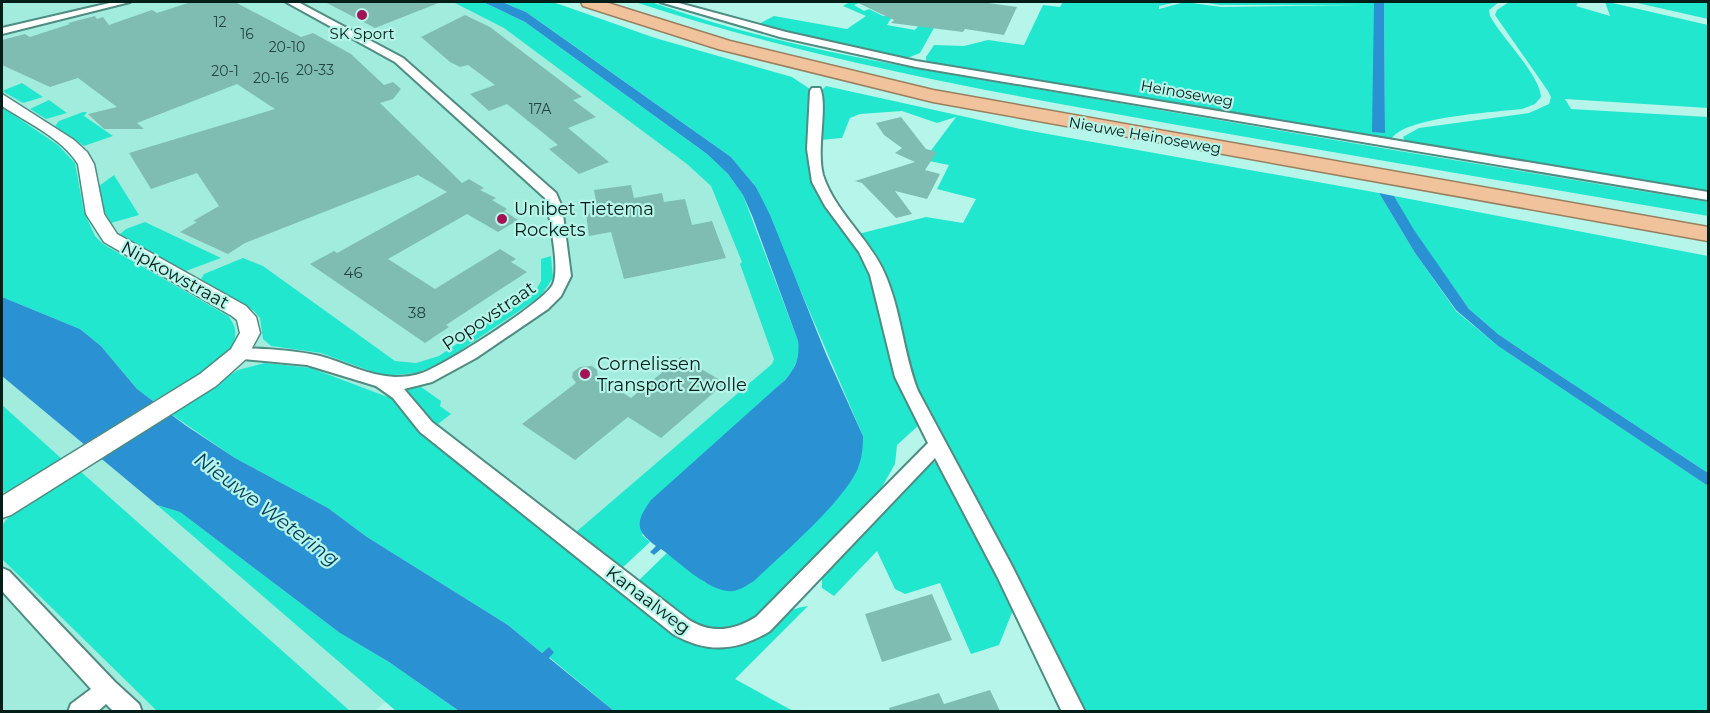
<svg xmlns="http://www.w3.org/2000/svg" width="1710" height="713" font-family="Montserrat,sans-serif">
  <rect width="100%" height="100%" fill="#b6f5e9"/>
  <polygon fill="#a2ecde" points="2,2 460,2 532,40 711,176 786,362 375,711 2,711"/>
  <g fill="#22e7cf">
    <polygon points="453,2 483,2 525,22 707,154 728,174 743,195 798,341 800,353 792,372 642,535 650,542 620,570 433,425 415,404 407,389 421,387 441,401 440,406 451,414 438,424 576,532 772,364 774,359 740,264 742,262 711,186 687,164 504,28"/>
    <polygon points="502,2 553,2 655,38 792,77 810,89 810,128 832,214 862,255 875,277 919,425 897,445 895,464 874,501 757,619 727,631 696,626 636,583 667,553 706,583 863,436 756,187 731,157 546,26 526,12"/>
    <path d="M635 2H651C790 52 939 72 1084 97 1292 133 1500 168 1708 202V216C1528 185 1347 155 1166 123 986 91 808 59 635 2Z"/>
    <polygon points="847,2 862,2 854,5 864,11 869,9 883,16 893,15 887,25 915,30 920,24 935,26 920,53 905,59 757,25 774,16 847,29 866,16 843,6 848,3"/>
    <path d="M1063 2H1177L1159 6V9L1185 2 1221 7 1361 5H1220L1201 2H1374V69L1385 133 1384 2H1499L1489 10 1490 16C1501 37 1540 75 1541 97L1535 104 1522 109C1496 112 1401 117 1391 140L928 63 926 61V57L934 45 964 46 988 40 1024 45 1043 5 1060 7Z"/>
    <polygon points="1509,2 1574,2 1578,3 1576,6 1610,16 1605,2 1608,2 1708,25 1708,108 1565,99 1571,109 1708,117 1708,193 1405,141 1403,137 1419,128 1529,113 1549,104 1551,97 1548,91 1495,15 1497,10"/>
    <polygon points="1633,2 1708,2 1708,19"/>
    <polygon points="22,83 43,97 23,103 2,91"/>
    <polygon points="826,86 1020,129 1379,193 1415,253 1456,311 1498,346 1708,486 1708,711 1082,711 922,411 858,234 926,217 963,223 976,199 937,189 949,165 924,160 956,117 937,123 902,111 860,114 850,118 842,138 820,140 820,92"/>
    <polygon points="49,100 67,113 46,119 30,109"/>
    <path d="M2 107 58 145 75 163 84 212 95 236 103 244 228 316C253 345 208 369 188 385L184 383 153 401 137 389 101 346 80 329 2 297Z"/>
    <polygon points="83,112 87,112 84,116 113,136 84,146 55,126 59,121"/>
    <polygon points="114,175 139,215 111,223 103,209 99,186"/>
    <polygon points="1394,196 1708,256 1708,473 1529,355 1498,334 1469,309 1413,230"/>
    <polygon points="145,222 221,258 186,271 180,270 120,234 126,229"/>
    <polygon points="551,256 553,278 540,297 440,364 416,373 384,376 321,353 271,346 263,339 260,318 254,311 201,279 204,274 243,258 263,266 395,361 416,363 439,356 536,290 541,281 541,259"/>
    <path d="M265 363 311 368 393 399 685 641C713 652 746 651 770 630 787 615 783 610 808 606L735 679 793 711H614L549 657V647L542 653 508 625 367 537 328 508 235 458 168 412 238 370Z"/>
    <polygon points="2,405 62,459 13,489 2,493"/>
    <polygon points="936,462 940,464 1015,605 999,645 971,654 940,583 905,594 895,589 877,551 834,596 822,588 822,576 926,465"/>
    <path d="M79 470 350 711H157L2 559C2 549 0 536 2 526 8 511 64 480 79 470Z"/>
    <polygon points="157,505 180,512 340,633 389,662 459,711 396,711"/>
  </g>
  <g fill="#2a92d3">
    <path d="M483 2H502L526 12 731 157 756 187 770 215 826 354 863 436C863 447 862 458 858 468 844 502 782 554 754 581 747 585 741 590 733 591 711 594 678 561 661 549L654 555 650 552 656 546C634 530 636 521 651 500L785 380C796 368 800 357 798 341L753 218 743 195 728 174 707 154 525 22Z"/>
    <polygon points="1374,2 1384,2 1385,133 1372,132"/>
    <polygon points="1379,193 1394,196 1414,230 1469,309 1498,334 1529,355 1708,473 1708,486 1498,346 1456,310 1415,253"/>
    <polygon points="2,297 80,329 101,346 137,389 185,425 235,458 328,508 367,537 508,625 542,653 549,647 554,652 549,658 614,711 459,711 389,662 340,633 180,512 157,505 2,376"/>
  </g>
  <g fill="#7fbdb2">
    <polygon points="191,2 235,2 301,37 313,33 351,54 384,85 393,82 401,89 393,99 380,103 462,183 469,179 484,188 480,190 496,198 492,200 507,209 504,211 518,220 498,232 467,214 388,259 435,289 500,249 516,259 511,262 527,272 446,325 449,327 425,343 310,264 334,251 337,253 447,192 418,175 245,243 228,254 180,232 197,222 193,221 219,206 197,173 151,189 129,153 275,109 237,84 137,123 144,129 104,129 88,114 117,107 78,78 50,87 2,65 2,40 25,34 30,37 70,24 68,23 95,16 97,19 103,17 109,25 152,10 157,13"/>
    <polygon points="325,2 441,2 375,28"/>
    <polygon points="856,2 981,2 1017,7 1004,35 965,29 963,32 891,23 894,20"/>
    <polygon points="465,15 490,27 582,97 573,100 596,117 568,128 609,162 579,174 549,149 558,145 507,104 489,111 470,94 495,85 468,65 460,67 450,62 421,37"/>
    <polygon points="901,117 926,149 937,152 925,170 940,174 927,199 895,191 912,214 896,218 862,183 855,181 915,162 895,153 902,148 884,135 876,123"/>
    <polygon points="631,185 634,198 662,193 664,202 685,199 692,225 712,221 726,258 624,279 611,232 589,236 586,214 598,212 594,190"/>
    <polygon points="681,357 725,383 661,438 628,417 575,460 522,424 576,383 572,377 573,372 580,367 592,366 597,370 598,377 631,398"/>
    <polygon points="932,594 952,640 882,662 865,614"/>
    <polygon points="990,690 1000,711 890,711 889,708 939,693 944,704"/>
  </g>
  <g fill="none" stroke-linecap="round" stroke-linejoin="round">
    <g stroke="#4f8c82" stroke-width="4">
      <g id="minor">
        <polygon points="114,2 130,2 2,34 2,28"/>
        <path d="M286 2H298L403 58 556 193 562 207 571 276 561 296 548 309 476 358 432 382 404 389 432 422 689 620C712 634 733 631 756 617L928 443 895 377 870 275 859 252 825 206 812 182 807 149 810 91 812 88H820C828 106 816 149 823 175 835 212 868 237 884 272 901 309 903 353 918 391L1012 566 1085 712H1062L998 578 935 458 770 631C738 651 707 654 673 634L420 432 393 398 376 386 307 365 233 358 231 354 233 350 239 348C267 349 293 350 320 356 345 363 369 376 395 377 404 377 413 376 422 373 443 366 545 302 553 284 560 268 550 225 548 207L545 198 395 62Z"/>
        <polygon points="660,2 675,2 786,32 916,61 1708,192 1708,200 916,67 780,37"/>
        <polygon points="2,568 9,571 115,682 139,704 142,712 114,712 106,704 97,712 68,712 71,704 91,689 2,591"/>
      </g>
    </g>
    <g stroke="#4f8c82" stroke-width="3">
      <path id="tertiary" d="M2 94 74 140 87 152 94 164 104 214 117 234 246 306 256 317 260 333 246 359 216 386 11 515 2 518V496L200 374 231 349 240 333 237 320 232 316 104 242 86 214 78 164C62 138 26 122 2 106Z"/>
    </g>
    <g stroke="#9a7f5f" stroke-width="3">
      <polygon id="trunk" points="581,2 605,2 730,41 933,90 1708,227 1708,241 933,102 718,49 583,6"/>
    </g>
    <use href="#minor" fill="#fff" fill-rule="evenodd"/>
    <use href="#tertiary" fill="#fff" fill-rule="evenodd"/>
    <use href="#trunk" fill="#f0c39c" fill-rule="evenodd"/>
  </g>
  <g fill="#a41254" stroke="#b6f5e9" stroke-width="2">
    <circle cx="362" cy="15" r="6"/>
    <circle cx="502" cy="219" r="6"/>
    <circle cx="585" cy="374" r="6"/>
  </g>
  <g text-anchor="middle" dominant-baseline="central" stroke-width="4.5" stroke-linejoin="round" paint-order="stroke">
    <g font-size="14" fill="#22453f">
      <text x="220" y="22">12</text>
      <text x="247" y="34">16</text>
      <text x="287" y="47">20-10</text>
      <text x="315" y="70">20-33</text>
      <text x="225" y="71">20-1</text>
      <text x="271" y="78">20-16</text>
      <text x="540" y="109">17A</text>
    </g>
    <g font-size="15" fill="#031d19" stroke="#b6f5e9">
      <text x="362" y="33">SK Sport</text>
    </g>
    <g font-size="15" fill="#031d19" stroke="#b6f5e9">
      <text transform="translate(1187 93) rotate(10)">Heinoseweg</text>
      <text transform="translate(1145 135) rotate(10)">Nieuwe Heinoseweg</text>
    </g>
    <g font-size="15" fill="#22453f">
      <text x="353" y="272">46</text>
      <text x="417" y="312">38</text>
    </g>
    <g font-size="18" fill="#031d19" stroke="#b6f5e9" text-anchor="start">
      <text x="514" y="209">Unibet Tietema<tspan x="514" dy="21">Rockets</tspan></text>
      <text x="597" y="364">Cornelissen<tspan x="597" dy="21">Transport Zwolle</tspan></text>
    </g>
    <g font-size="18" fill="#031d19" stroke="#b6f5e9">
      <text transform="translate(175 275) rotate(29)">Nipkowstraat</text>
      <text transform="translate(489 316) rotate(-34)">Popovstraat</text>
      <text transform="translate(648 600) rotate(37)">Kanaalweg</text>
    </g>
    <g font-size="20" font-style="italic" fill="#013b5d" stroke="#b6f5e9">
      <text transform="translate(267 509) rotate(37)">Nieuwe Wetering</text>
    </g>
  </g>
  <rect width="1710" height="713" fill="none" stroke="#031d19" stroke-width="6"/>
</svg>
